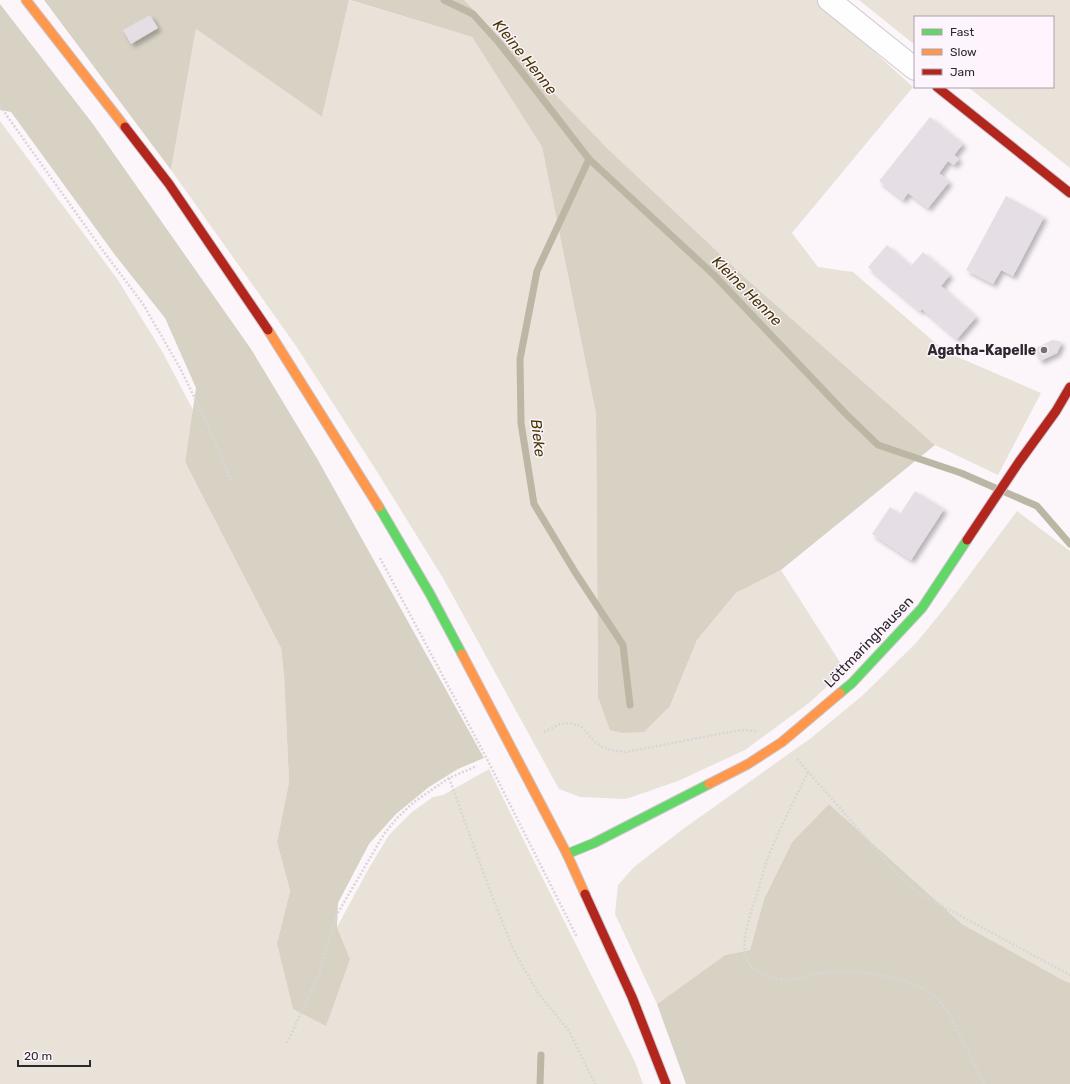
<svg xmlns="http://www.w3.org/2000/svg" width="1070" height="1084" font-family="Rubik,sans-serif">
  <defs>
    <filter id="shadow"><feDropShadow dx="3.5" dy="3.5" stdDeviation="2" flood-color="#0004"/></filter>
  </defs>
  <rect width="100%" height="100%" fill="#fcf6fb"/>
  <g fill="#e8e2d8">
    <polygon points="349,0 472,37 542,147 596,414 598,697 670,706 697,640 736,593 781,570 845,670 809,703 745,750 678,781 626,799 580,797 559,789 443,578 376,470 296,346 171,170 196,29 322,117"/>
    <polygon points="464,0 817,0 913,87 792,233 818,267 853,272 946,352 1041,393 998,475 935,445 751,283 609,150"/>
    <polygon points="859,0 1070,0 1070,168 968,87 1053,87 1053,17 915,17 915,45"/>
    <polygon points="0,121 118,280 163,353 193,410 185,462 281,648 284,675 289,782 277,842 290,891 277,943 350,959 337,927 369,868 389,835 412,812 433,797 443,795 489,769 526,845 635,1062 643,1084 0,1084"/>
    <polygon points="1017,511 1070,551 1070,983 1061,979 962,924 829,804 792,842 764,899 750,950 725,955 657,1004 615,914 618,885 634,867 683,829 811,738 863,695 916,643 944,609"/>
  </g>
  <g fill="#d8d2c5">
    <polygon points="44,0 349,0 322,117 196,29 171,170"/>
    <polygon points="350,0 464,0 609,150 751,283 935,445 781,570 736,593 697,640 670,706 644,732 622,733 610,730 598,697 596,414 542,147 472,37"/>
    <polygon points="0,4 93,124 251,349 318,460 484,758 458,769 429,787 396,814 369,844 338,903 337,927 350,959 326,1026 293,1009 277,943 290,891 277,842 289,782 284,675 281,648 185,462 196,388 165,318 115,255 11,112 0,110"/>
    <polygon points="829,804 962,924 1061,979 1070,983 1070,1084 686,1084 657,1004 725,955 750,950 764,899 792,842"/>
  </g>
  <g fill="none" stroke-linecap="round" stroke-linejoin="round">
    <g stroke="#bcb6a4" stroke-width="7">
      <polyline points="444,0 473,14 500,44 589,159 714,275 846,414 878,445 961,473 1037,506 1070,544"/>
      <polyline points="589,159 537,271 520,359 521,423 534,504 575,572 623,645 630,705"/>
      <polyline points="540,1084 541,1055"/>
    </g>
  </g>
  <g fill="#e5dee4" filter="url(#shadow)">
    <polygon points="150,15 158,28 131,44 123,30"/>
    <polygon points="930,117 963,144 954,155 959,159 954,165 948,161 939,173 949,182 928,208 908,193 903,200 879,181"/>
    <polygon points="1006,196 1044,217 1013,276 1001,270 993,284 966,270"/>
    <polygon points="887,245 911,266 923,252 950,275 941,286 976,317 957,339 922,309 920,311 868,267"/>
    <polygon points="1052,340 1060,341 1061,344 1057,353 1040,361 1034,349"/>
    <polygon points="915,491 944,509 911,560 872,534 890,507 900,514"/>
  </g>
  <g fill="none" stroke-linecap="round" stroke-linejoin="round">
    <g stroke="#cec9ce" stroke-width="24">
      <polyline id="street" points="829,0 915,69"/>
    </g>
    <g stroke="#cec9ce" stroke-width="11">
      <g id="fast">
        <polyline points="379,507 430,594 462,654"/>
        <polyline points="840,693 852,683 922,608 967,540"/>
        <polyline points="567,854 594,843 709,784"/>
      </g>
    </g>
    <g stroke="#cec9ce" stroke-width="11">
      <g id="slow">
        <polyline points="26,0 125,127"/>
        <polyline points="268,330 379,507"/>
        <polyline points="462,654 567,854 585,894"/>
        <polyline points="709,784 748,764 782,742 840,693"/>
      </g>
    </g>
    <g stroke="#cec9ce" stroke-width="11">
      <g id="jam">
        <polyline points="937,87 1070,193"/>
        <polyline points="125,127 169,184 268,330"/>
        <polyline points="967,540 1019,462 1056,411 1070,387"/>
        <polyline points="585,894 632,997 666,1084"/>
      </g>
    </g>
    <g stroke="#d8d6d7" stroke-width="2.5" stroke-dasharray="2 2" stroke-linecap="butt">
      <polyline points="0,106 101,248 143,304 180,368 205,419 231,480"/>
      <polyline points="380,558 486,757 577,937"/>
      <polyline points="544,732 560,724 570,723 581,726 594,741 602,747 611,750 626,752 719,734 743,730 756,731"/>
      <polyline points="797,759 903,880 920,894 1070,975"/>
      <path d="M808 772C794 801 779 830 767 860 763 872 760 885 756 897 750 916 739 943 748 962 755 974 772 979 785 980 795 980 810 975 820 973 851 969 902 974 929 992 946 1003 955 1026 964 1044 971 1057 978 1071 984 1084"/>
      <polyline points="449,778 492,896 514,951 538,993 569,1031 595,1084"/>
      <polyline points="287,1043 319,974 336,916 384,834 397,818 414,802 449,778 477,766"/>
    </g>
    <use href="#street" stroke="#fffefe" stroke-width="22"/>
    <use href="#fast" stroke="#63d668" stroke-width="9"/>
    <use href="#slow" stroke="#ff974d" stroke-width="9"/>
    <use href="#jam" stroke="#b3261e" stroke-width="9"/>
  </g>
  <circle fill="#757075" stroke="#fef4fd" stroke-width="1.5" cx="1044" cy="350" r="4"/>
  <g text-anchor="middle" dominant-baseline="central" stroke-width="3" stroke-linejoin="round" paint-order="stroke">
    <g font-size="14" font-weight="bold" fill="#2d282d" stroke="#fef4fd" text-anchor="end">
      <text x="1036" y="350">Agatha-Kapelle</text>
    </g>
    <g font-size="14" fill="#2d282d" stroke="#fef4fd">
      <text transform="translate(869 642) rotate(-46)">Löttmaringhausen</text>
    </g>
    <g font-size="15" font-style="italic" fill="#443801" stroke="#fef4fd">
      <text transform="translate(525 57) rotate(51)">Kleine Henne</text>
      <text transform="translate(747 291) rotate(45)">Kleine Henne</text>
      <text transform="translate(538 438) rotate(83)">Bieke</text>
    </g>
  </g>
  <rect x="914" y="16" width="140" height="72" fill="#fef4fd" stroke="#aaa2aa"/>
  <rect x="922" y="29" width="20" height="6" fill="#63d668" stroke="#aaa2aa"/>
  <text x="950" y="36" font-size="12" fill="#2d282d">Fast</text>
  <rect x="922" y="49" width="20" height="6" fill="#ff974d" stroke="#aaa2aa"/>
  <text x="950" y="56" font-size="12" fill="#2d282d">Slow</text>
  <rect x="922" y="69" width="20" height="6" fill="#b3261e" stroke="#aaa2aa"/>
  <text x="950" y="76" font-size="12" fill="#2d282d">Jam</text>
  <path d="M18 1060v6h72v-6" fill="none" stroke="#2d282d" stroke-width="2"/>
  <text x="24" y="1060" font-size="12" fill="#2d282d" stroke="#fef4fd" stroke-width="3" paint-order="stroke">20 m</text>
</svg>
